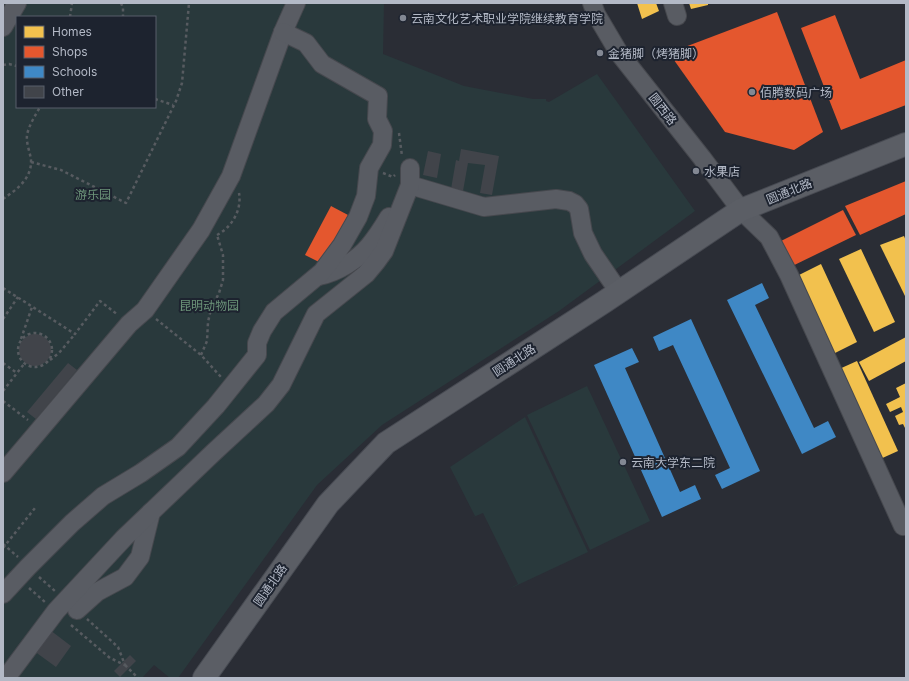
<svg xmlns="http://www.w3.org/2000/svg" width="909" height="681" font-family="Inter,'Noto Sans SC',sans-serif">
  <rect width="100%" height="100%" fill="#2a2d35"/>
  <g fill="#29393c" fill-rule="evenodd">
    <path d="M3 3H384L383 54 464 86 533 99H546V101L549 102 597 74 695 211 559 311 382 425 317 485 178 678H170L154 665 142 678H3ZM17 17H155V107H17Z"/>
    <polygon points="587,386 650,521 590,550 527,415"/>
    <polygon points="525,417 588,552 507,590 518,584 483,513 471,518 475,516 450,467"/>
  </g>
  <g fill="#f2c14e">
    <polygon points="637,3 656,3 659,11 642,19"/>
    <polygon points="689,3 708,3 708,5 691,9"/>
    <polygon points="904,236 906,241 906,298 880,245"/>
    <polygon points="861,249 895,322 874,332 839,259"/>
    <polygon points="821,264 857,342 831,355 793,278"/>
    <polygon points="906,337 906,361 869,381 859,362"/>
    <polygon points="857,361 898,451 878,460 837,370"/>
    <polygon points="906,383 906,430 903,424 899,425 895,416 903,412 901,407 890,412 886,404 900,397 896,388"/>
  </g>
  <g fill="#e4572e">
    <polygon points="777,12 823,132 794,150 725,132 669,53"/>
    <polygon points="835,15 860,79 906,60 906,105 841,130 801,28"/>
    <polygon points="906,181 906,214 860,235 845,206"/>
    <polygon points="331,206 348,215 323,264 305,255"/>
    <polygon points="843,210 856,235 780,272 767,248"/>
  </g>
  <g fill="#3f88c5">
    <polygon points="762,283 769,298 755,305 814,428 828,421 836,437 802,454 727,300"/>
    <polygon points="691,319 760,471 722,489 715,475 730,468 673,345 659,351 653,337"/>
    <polygon points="632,348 639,362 625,368 680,492 695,485 701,499 662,517 594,365"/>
  </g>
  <g fill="#41444a">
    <polygon points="461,149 499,156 492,195 480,193 485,165 468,163 463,191 451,189 456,160 459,161"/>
    <polygon points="428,151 441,154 437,178 423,175"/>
    <circle cx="35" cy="350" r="16"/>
    <polygon points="68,363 77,370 36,419 27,412"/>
    <polygon points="50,630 71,646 56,667 34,651"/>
    <polygon points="130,655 136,661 120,677 114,671"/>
  </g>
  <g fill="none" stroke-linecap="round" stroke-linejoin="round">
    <g stroke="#46484e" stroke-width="20">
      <g id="minor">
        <polyline points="592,3 596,14 619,53 702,158 741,210 769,237 789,275 903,526"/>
        <polyline points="673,3 677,16"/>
        <polyline points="3,27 17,3"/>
        <polyline points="410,185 484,207 556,199 569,201 575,204 579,209 583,233 593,254 619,292"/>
        <path d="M319 276C338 272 357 260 369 246 377 237 383 227 389 217"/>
        <polyline points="3,473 129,324 145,310 201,230 231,176 283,32 296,3"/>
        <polyline points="3,594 28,567 72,523 103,496 141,473 178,447 216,406 257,355 257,343 262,331 274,312 322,272 342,245 358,217 366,196 369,168 382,145 383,131 377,119 378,96 322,64 306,43 283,32"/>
        <polyline points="77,610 97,592 125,577 140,557 151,512"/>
        <polyline points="6,678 56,611 124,538 214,452 266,404 281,385 316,314 366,274 376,262 384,251 410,185 410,168"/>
      </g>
    </g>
    <g stroke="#474a52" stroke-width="24">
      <polyline id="major" points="204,678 328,504 386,443 604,302 741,210 906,144"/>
    </g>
    <g stroke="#575b60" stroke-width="2.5" stroke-dasharray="3 3" stroke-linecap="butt">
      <polyline points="121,3 123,8 123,17"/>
      <polyline points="70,17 72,3"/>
      <polyline points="3,65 9,64 17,66"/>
      <polyline points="155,99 173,105"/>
      <polyline points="399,133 402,156"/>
      <polyline points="31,162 61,170 126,203 176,101 182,83 189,3"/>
      <polyline points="383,173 393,177 395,175"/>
      <path d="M3 199C16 190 32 179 31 160 30 152 26 143 27 135 29 125 35 116 40 107"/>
      <path d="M217 235C232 227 242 210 239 193"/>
      <polyline points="3,288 75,334 100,301 118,315"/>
      <polyline points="3,319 18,297"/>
      <polyline points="156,319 201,355 221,377"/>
      <circle cx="35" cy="350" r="17"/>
      <polyline points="21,339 32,307"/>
      <polyline points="201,355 207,341 208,322 211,309 219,293 223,280 223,255 217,235"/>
      <polyline points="50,360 59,353 75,334"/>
      <polyline points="3,363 17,373"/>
      <polyline points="3,391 24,364"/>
      <polyline points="3,401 28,420"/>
      <polyline points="3,544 18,557"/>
      <polyline points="3,548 35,508"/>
      <polyline points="39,577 55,591"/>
      <polyline points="29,588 45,602"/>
      <polyline points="71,625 110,658 125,665 118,647 87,619"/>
      <polyline points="125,665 138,678"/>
    </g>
    <use href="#minor" stroke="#595c63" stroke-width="18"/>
    <use href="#major" stroke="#5b5e65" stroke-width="22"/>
  </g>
  <g fill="#838893" stroke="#1d232f" stroke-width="1.5">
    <circle cx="403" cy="18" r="4"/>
    <circle cx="600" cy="53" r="4"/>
    <circle cx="752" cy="92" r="4"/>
    <circle cx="696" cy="171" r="4"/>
    <circle cx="623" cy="462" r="4"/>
  </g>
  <g text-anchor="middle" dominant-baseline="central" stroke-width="4" stroke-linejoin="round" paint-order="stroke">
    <g font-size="12" fill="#b3b9c6" stroke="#1d232f" text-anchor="start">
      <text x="411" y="18">云南文化艺术职业学院继续教育学院</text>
      <text x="608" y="53">金猪脚（烤猪脚）</text>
      <text x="760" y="92">佰腾数码广场</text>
      <text x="704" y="171">水果店</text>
      <text x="631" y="462">云南大学东二院</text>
    </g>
    <g font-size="12" fill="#b3b9c6" stroke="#1d232f">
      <text transform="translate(663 109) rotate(52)">圆西路</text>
      <text transform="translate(789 191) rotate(-22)">圆通北路</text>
      <text transform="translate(514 360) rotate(-33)">圆通北路</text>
      <text transform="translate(270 585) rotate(-55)">圆通北路</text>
    </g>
    <g font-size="12" fill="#6c9479" stroke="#1d232f">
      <text x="93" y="194">游乐园</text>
      <text x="209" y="305">昆明动物园</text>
    </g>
  </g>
  <rect width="909" height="681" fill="none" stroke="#b3b9c6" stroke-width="8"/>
  <rect x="16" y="16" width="140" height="92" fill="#1d232f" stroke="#595f6b"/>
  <rect x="24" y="26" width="20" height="12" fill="#f2c14e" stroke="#595f6b"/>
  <text x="52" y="36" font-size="12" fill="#b3b9c6">Homes</text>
  <rect x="24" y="46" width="20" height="12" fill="#e4572e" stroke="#595f6b"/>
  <text x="52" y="56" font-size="12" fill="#b3b9c6">Shops</text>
  <rect x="24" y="66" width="20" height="12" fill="#3f88c5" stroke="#595f6b"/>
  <text x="52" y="76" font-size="12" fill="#b3b9c6">Schools</text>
  <rect x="24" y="86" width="20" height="12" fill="#41444a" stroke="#595f6b"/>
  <text x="52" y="96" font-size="12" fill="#b3b9c6">Other</text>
</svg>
